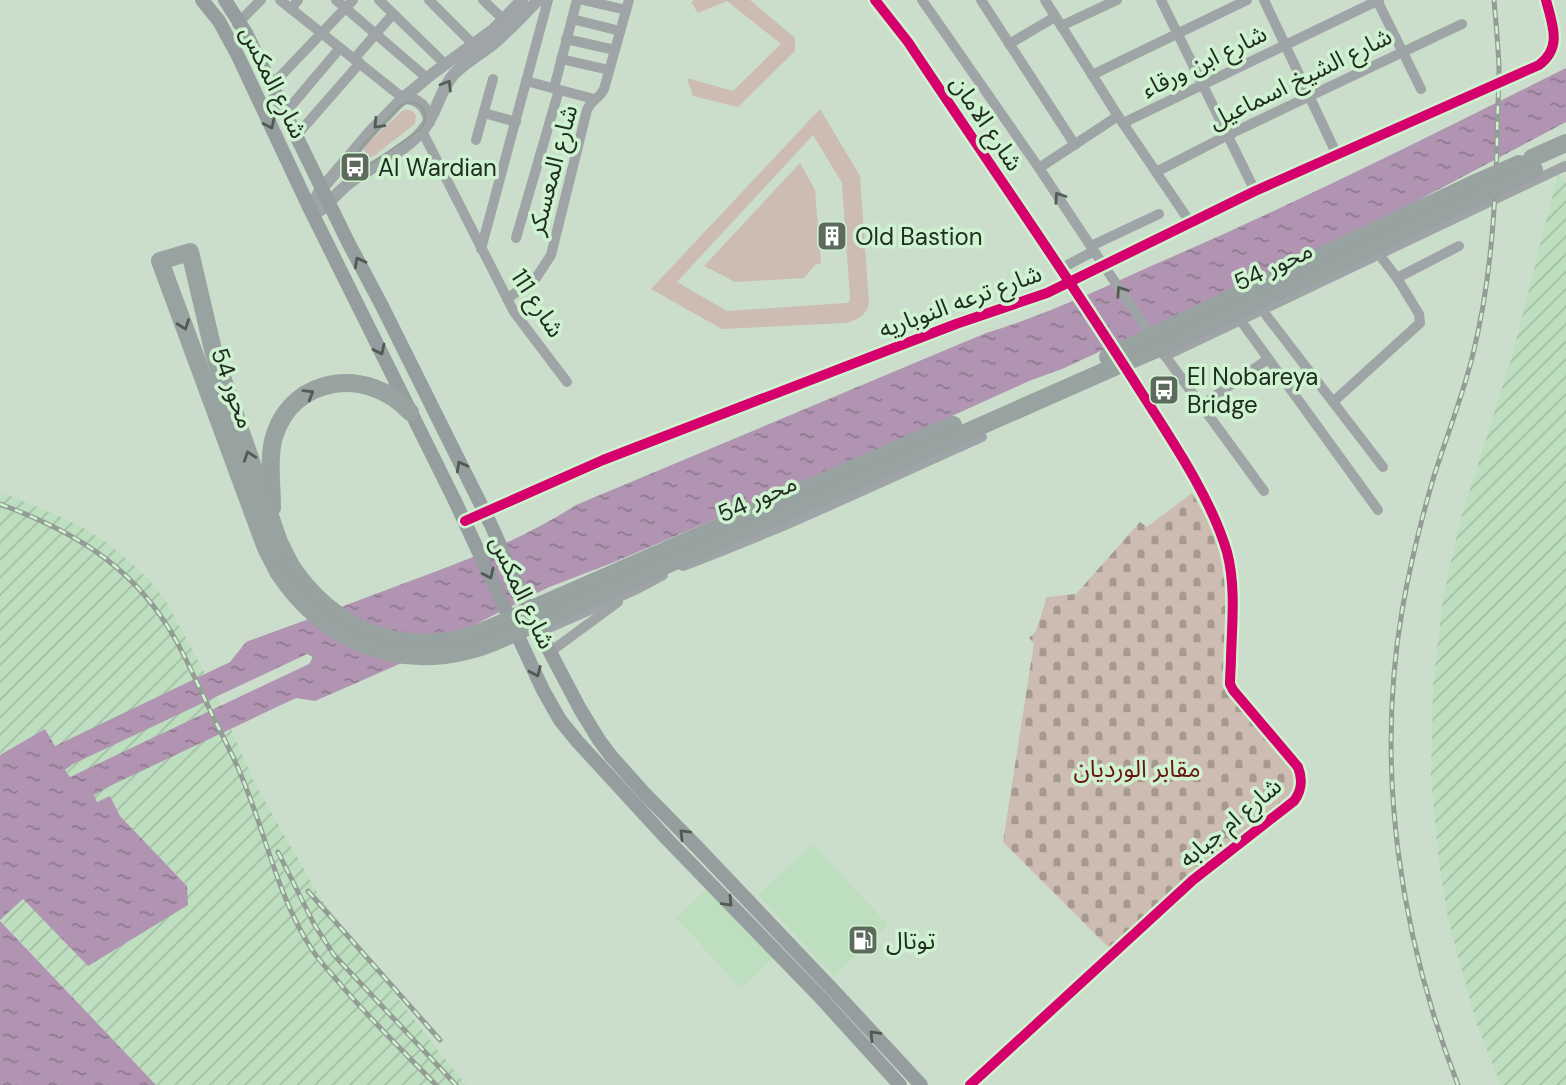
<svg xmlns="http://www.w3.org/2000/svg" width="1566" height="1085" font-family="'DM Sans','Noto Sans Arabic',sans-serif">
  <defs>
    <pattern id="industrial-furrows" width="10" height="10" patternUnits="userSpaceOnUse" patternTransform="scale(1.75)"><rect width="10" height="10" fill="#bedec0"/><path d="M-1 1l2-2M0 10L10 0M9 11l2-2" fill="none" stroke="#a3bfa5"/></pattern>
    <pattern id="cemetery-stones" width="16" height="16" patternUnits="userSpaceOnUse" patternTransform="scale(1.75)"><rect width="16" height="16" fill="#cdbcb1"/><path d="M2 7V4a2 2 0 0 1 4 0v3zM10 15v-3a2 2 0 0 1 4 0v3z" fill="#a69990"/></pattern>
    <pattern id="water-ripples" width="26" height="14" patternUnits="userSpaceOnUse" patternTransform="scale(1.75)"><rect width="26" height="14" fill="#b094b1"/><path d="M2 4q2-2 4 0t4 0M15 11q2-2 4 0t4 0" fill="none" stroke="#8f7990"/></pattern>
  </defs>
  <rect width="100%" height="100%" fill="#cadecb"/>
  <g fill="#bedec0">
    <polygon points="813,844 888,925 834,976 758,895"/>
    <polygon points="709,887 774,957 741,988 676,918"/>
  </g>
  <g fill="url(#industrial-furrows)">
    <polygon points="1558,174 1566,183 1566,1085 1501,1085 1476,1022 1448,919 1439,862 1431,777 1433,686 1443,598 1459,525 1513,353"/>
    <polygon points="0,492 57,515 82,527 106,542 128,560 148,579 166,601 214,690 255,784 321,899 433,1044 466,1085 156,1085 0,920 23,899 187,885 119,816 110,797 97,802 93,795 70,777 65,769 62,743 54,746 45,729 0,755"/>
  </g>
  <g fill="#cdbcb1" fill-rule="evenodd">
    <polygon points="694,0 750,0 795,38 795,51 738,107 693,96 687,78 733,91 781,44 727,1 698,13 691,2"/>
    <polygon points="407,109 412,111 416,115 415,124 375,155 371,157 367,156 364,150 365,146 402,111"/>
    <path d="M820 109 860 176 869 303C867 315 857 320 846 323L722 329 651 289ZM813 135 842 183 850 298 849 302 846 303 727 311 677 282Z"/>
    <polygon points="800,163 815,190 821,264 816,264 804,278 735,282 704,266"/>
  </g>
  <path fill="url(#cemetery-stones)" d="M1192 493C1203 512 1214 531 1221 552 1234 593 1227 643 1225 684L1294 773C1299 783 1297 789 1289 797L1110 949 1003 842 1034 643 1029 638 1036 631 1047 597 1076 594 1140 522 1147 527Z"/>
  <g fill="url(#water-ripples)" fill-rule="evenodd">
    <path d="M1566 68V122L1360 231 1062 369 1029 381 899 440 739 509 612 563 547 588 480 622 429 651 315 701 296 698 114 784 94 795 97 802 110 796 120 816 187 886 188 905 88 966 23 899 0 920V755L45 729 55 746 230 662 246 642C298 623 350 604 402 584 462 562 522 540 576 505L986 333C1046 315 1102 288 1158 263 1297 203 1431 135 1566 68ZM307 654 313 657 309 664 70 777 65 770 73 764Z"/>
    <polygon points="0,920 0,921 156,1085 0,1085"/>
  </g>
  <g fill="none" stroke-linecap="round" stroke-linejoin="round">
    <g stroke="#9fa4a6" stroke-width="10">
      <polyline points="280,0 403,98"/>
      <polyline points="336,0 427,78"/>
      <polyline points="379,0 445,64"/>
      <polyline points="429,0 473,44"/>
      <polyline points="483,0 504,20"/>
      <polyline points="583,0 626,10"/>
      <polyline points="875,0 908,42 1062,271"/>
      <polyline points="922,0 1039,168 1096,254"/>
      <polyline points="981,0 1075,145"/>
      <polyline points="1045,0 1118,116 1190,222"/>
      <polyline points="1161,0 1255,191"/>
      <polyline points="1264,0 1337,155"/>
      <polyline points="1377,0 1421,89"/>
      <polyline points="291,9 298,0"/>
      <polyline points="572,19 620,31"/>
      <polyline points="237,24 261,0"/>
      <polyline points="1061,26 1117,0"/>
      <polyline points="566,39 615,50"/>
      <polyline points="1009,44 1055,17"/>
      <polyline points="354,59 393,14"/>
      <polyline points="561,59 609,70"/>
      <polyline points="1092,75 1247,0"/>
      <polyline points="526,81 594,99"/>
      <polyline points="272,85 353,0"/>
      <polyline points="554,88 577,0"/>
      <polyline points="285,113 340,48"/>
      <polyline points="484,113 516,122"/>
      <polyline points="1123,123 1379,0"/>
      <polyline points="422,131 514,312 567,382"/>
      <polyline points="296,136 360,63"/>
      <polyline points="476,140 493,79"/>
      <polyline points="1039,168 1118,116"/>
      <polyline points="1156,172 1228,135 1462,24"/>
      <polyline points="516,238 559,90"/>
      <polyline points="1091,246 1159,214"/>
      <polyline points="481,249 548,0"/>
      <polyline points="1060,269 1094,251"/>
      <polyline points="1397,278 1459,246"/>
      <path d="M507 299 536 278 551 255 587 110C591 100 600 98 604 89L629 0"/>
      <polyline points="1263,311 1383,467"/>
      <polyline points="1241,321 1378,510"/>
      <polyline points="1163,353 1264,491"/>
      <polyline points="1165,356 1565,166 1566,167"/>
      <polyline points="1333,402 1420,323 1419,314 1397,278 1378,253"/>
      <polyline points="1202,405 1268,359"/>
      <path d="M465 521 603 460 956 324 1047 293 1255 191 1539 65C1563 47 1552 24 1546 0"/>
      <path d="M683 566C785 528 883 481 982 437"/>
      <polyline points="540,632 635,590 663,575"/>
      <polyline points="550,652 618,602"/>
      <path d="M970 1085 1193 880 1294 801C1302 790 1303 780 1298 767L1233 690 1230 684C1228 649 1236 612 1231 577 1226 539 1209 507 1190 474 1169 435 1144 398 1121 360"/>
    </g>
    <g stroke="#9fa4a6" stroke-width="12">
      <path d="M522 0 494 29 432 74 403 98 370 132 319 192 314 202 313 214C324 210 329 203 337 194 362 168 400 158 423 130 437 114 439 91 454 74 465 63 479 55 492 45 509 31 523 16 538 0"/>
      <path d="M403 98C418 98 428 107 429 122"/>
    </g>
    <g stroke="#959d9e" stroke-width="14">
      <polyline points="202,0 219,21 238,56 309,207 454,499 543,690 560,720 577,741 667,839 821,998 900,1085"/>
      <polyline points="225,0 246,33 348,242 381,304 492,527 525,602 550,652 580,709 599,740 611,756 644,793 699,849 833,990 921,1085"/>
    </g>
    <g stroke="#98a2a0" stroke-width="18">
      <polyline points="1532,158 1566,143"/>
      <polyline points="1158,333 1478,182"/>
      <polyline points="1166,345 1480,195"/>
      <path d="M272 508C272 486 268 457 274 437 293 374 369 367 410 412"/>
      <polyline points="279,573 266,548 160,261 190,252 214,354 279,542 291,566"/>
      <polyline points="541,605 953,425"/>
      <polyline points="546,618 1112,368"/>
    </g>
    <path stroke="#939d95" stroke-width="2" d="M409 102C424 103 430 116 421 129L372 163 355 167 361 147 400 106Z"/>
    <g stroke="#939d95" stroke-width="5">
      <g id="rail">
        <path d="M0 504C70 530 127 562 168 627 184 652 196 681 209 708 220 732 234 756 243 780 266 835 278 897 311 948 319 961 331 973 341 985 371 1020 404 1052 436 1085"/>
        <polyline points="278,852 314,924 334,955 456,1085"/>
        <polyline points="308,891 440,1040"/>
        <path d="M1458 1085C1400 935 1375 770 1402 611 1410 565 1421 520 1434 476 1447 435 1463 395 1473 354 1490 285 1495 215 1497 144 1497 118 1499 92 1499 67 1498 44 1496 22 1494 0"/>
      </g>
    </g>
    <use href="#rail" stroke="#cff3d0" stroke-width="2.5" stroke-dasharray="8" stroke-linecap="butt"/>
    <g stroke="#9fa4a6" stroke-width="10">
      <polyline points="1096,254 1146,328"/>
      <polyline points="1062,271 1110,343"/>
    </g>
    <g stroke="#98a2a0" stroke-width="18">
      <polyline points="1478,182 1519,164"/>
      <polyline points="1480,195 1534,170"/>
      <polyline points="1108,357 1158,333"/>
      <polyline points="1112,368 1166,345"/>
      <path d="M291 566C330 624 392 655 462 638 489 631 516 616 541 605"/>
      <path d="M279 573C321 636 390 670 466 651 494 645 520 629 546 618"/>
    </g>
    <g stroke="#cff3d0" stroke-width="15">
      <g id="cycleway">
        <path d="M875 0 908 42C983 155 1061 266 1134 381 1166 432 1210 494 1227 552 1236 586 1232 623 1231 657 1231 666 1230 675 1230 684L1233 690 1298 767C1303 780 1302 790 1294 801L1193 880 970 1085"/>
        <path d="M465 521 603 460 956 324 1047 293 1255 191 1539 65C1563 47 1552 24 1546 0"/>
      </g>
    </g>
    <use href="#cycleway" stroke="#d6006c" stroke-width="10"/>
  </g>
  <defs><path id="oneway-chevron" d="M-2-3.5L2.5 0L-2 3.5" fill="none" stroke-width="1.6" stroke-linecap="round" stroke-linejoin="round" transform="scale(1.75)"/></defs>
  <g stroke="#535d56">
    <use href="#oneway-chevron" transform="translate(447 85) rotate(-58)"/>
    <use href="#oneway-chevron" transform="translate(378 124) rotate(133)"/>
    <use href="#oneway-chevron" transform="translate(1059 197) rotate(-124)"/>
    <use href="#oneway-chevron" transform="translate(1121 291) rotate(-124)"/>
  </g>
  <g stroke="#4f5a52">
    <use href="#oneway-chevron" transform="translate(270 124) rotate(65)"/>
    <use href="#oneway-chevron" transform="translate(359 262) rotate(-118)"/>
    <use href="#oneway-chevron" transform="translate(380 350) rotate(64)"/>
    <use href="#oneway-chevron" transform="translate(461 466) rotate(-118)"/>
    <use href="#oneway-chevron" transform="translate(489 574) rotate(65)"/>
    <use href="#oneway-chevron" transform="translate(536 672) rotate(66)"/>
    <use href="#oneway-chevron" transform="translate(684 834) rotate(-135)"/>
    <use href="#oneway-chevron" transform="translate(728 902) rotate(46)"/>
    <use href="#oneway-chevron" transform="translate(874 1035) rotate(-133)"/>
  </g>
  <g stroke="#505c53">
    <use href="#oneway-chevron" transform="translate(184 325) rotate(70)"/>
    <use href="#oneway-chevron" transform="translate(309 394) rotate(-31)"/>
    <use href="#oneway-chevron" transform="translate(249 456) rotate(-109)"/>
  </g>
  <defs>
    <g id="bus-square" transform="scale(1.575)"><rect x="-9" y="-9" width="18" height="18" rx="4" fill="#5c6b5c" stroke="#cff3d0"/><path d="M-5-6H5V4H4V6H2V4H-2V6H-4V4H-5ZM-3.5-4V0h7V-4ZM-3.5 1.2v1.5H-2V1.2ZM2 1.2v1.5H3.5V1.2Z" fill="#fff"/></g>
    <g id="building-square" transform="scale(1.575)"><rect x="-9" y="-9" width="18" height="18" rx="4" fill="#5c6b5c" stroke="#cff3d0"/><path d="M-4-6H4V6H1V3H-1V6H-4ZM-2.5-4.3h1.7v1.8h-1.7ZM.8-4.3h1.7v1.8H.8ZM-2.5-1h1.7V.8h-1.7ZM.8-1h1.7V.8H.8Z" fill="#fff"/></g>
    <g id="fuel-square" transform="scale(1.575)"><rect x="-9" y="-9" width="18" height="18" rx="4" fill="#5c6b5c" stroke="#cff3d0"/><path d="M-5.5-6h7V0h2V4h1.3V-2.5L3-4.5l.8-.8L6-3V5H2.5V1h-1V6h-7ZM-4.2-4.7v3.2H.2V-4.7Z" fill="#fff"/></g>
  </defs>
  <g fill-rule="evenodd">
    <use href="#bus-square" x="355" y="167"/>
    <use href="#building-square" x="832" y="236"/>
    <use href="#bus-square" x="1164" y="390"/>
    <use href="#fuel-square" x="863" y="940"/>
  </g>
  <g text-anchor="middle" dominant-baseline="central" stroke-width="7" stroke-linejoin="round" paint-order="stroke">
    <g font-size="24" fill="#202d20" stroke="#cff3d0">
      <text transform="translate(1204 61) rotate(-26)">شارع ابن ورقاء</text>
      <text transform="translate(1300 78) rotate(-26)">شارع الشيخ اسماعيل</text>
      <text transform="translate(274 82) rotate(64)">شارع المكس</text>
      <text transform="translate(987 123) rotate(56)">شارع الامان</text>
      <text transform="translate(552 170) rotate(-75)">شارع المعسكر</text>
      <text transform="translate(1273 266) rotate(-25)">محور 54</text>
      <text transform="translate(960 301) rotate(-20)">شارع ترعه النوباريه</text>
      <text transform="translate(538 303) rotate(57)">شارع 111</text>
      <text transform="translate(233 388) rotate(70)">محور 54</text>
      <text transform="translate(757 498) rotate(-24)">محور 54</text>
      <text transform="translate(523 592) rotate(65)">شارع المكس</text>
      <text transform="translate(1230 822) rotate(-40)">شارع ام جبابه</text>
    </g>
    <g font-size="24" fill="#202d20" stroke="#cff3d0" text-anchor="start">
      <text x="378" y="167">Al Wardian</text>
      <text x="855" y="236">Old Bastion</text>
      <text x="1187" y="376">El Nobareya<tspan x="1187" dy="28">Bridge</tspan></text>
      <text x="886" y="940">توتال</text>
    </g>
    <g font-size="24" fill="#6a1313" stroke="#cff3d0">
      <text x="1137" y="768">مقابر الورديان</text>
    </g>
  </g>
</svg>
